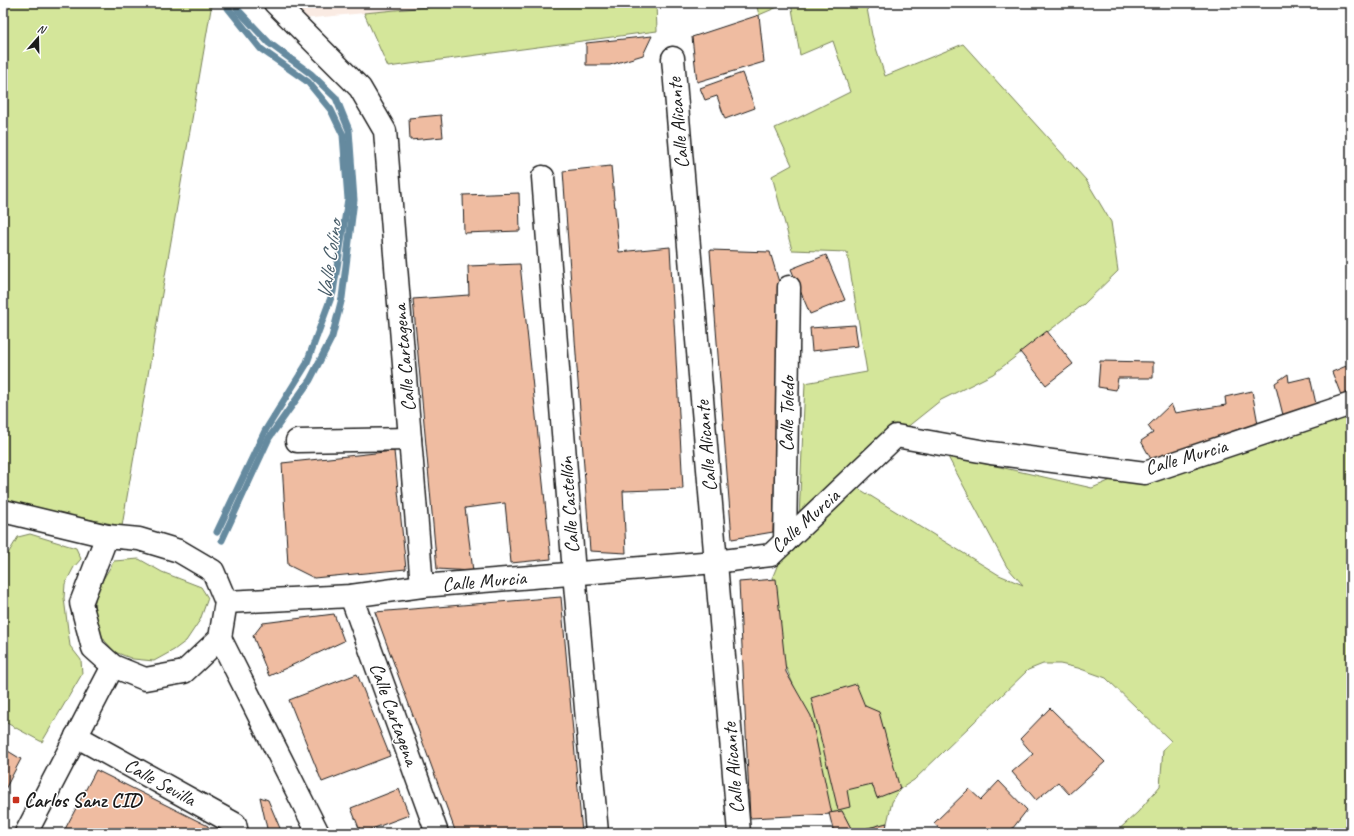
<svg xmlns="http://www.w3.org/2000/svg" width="1354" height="836" font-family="Caveat,sans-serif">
  <rect width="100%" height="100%" fill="#fff"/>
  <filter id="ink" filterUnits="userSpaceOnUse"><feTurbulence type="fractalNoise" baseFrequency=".025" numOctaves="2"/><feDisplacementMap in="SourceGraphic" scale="8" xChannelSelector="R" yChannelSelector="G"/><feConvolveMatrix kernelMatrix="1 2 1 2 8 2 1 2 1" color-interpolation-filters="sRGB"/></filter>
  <g filter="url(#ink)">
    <polygon fill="#faebe3" points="275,3 448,3 448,5 292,20"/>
    <g fill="#d4e69a" stroke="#78815b">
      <polygon points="3,3 212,3 122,526 3,502"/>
      <polygon points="448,3 656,3 657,31 388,67 364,13 448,5"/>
      <polygon points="756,3 787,3 759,15"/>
      <polygon points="791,3 866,3 872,35 885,76 963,44 1086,180 1111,222 1118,271 1084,304 993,374 941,400 896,436 799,518 805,383 867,372 847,252 792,250 772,176 792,165 775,128 798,118 850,92 833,41 800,55"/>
      <polygon points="1351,392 1351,833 1115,833 1138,812 1160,786 1163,750 1171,741 1106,678 1078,668 1060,664 1043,664 1028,670 914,780 900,789 892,802 887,823 853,832 842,811 829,813 813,722 798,696 783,660 773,576 780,559 856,487 999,575 1023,585 1007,567 947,455 1092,488 1195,445"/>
      <polygon points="30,534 76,548 81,559 74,567 65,584 64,598 70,646 81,660 82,674 42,742 3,721 3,562 18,537"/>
      <polygon points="139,559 162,572 201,587 208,598 200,620 186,641 174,650 154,661 133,659 115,652 105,641 96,626 94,611 96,591 114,561"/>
    </g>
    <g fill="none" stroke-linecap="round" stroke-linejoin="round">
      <g stroke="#658a9f" stroke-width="7">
        <polyline points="217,532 265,431 306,365 333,292 348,199 343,135 331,110 308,82 261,49 228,8 226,3"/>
        <polyline points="222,540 269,438 310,380 332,337 342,298 354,200 349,130 336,98 311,74 269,43 238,10 235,3"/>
      </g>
    </g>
    <g fill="#efbca1" stroke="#1c1c1c">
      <polygon points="759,15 764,62 697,82 692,37"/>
      <polygon points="652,36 643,55 610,65 586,65 586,43"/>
      <polygon points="742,73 755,108 725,119 717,96 705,100 700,88"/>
      <polygon points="441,115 443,137 410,140 409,118"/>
      <polygon points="611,166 619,252 670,247 683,489 623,491 626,553 590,551 563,171"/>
      <polygon points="519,193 520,231 464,233 463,195"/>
      <polygon points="710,250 770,252 781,289 773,532 732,539"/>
      <polygon points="826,255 845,300 810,314 791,269"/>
      <polygon points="520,264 551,559 511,563 505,503 465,508 473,571 437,569 413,299 469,295 468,266"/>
      <polygon points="855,325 858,346 812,351 810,328"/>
      <polygon points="1047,331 1073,364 1046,385 1020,352"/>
      <polygon points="1100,361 1153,362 1153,378 1118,378 1116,390 1098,387"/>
      <polygon points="1351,364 1351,392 1341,395 1332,372"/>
      <polygon points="1288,374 1289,382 1310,377 1316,404 1283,415 1275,383"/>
      <polygon points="1252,391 1258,424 1151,459 1141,441 1153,433 1148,426 1171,404 1175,413 1226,405 1225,397"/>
      <polygon points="394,451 406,569 314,578 288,565 282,463"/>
      <polygon points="776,579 786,672 811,716 832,814 750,818 739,582"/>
      <polygon points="561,597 582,833 456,833 375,612"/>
      <polygon points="334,614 344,641 269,676 253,636 263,623"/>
      <polygon points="357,674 390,756 322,782 289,700"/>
      <polygon points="856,684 865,706 879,712 900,789 877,798 872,784 847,790 850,807 838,810 811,698"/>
      <polygon points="1050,708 1105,762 1069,794 1058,782 1036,800 1012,772 1033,754 1020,739"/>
      <polygon points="3,748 21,759 3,793"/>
      <polygon points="96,770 208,826 209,833 63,833"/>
      <polygon points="999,781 1027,810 1009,833 943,833 934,823 969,789 981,800"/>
      <polygon points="399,789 409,815 361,833 351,808"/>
      <polygon points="260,797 268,800 282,833 268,833"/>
      <polygon points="842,811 853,832 887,823 885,833 834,833 829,813"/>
    </g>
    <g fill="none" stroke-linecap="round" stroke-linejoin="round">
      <g stroke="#1c1c1c" stroke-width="25">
        <g id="minor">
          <polyline points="275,3 360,88 385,131 422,586"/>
          <polyline points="673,58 739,833"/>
          <polyline points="543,177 574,573 597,833"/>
          <polyline points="297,441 410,439"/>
          <polyline points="3,511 107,536"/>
          <polygon points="107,536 139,539 179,551 213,571 226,602 220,638 184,672 145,679 113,666 93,648 81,603"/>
          <polyline points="785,542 789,287"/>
          <polyline points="351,596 437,833"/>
          <polyline points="226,602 351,596 422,586 715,562 771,555 896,436 991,453 1145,473 1351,404"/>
          <polyline points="220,638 318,833"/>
          <polyline points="76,736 235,824 237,833"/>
          <polyline points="26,833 113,666"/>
        </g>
      </g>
      <use href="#minor" stroke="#fff" stroke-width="22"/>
    </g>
  </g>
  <rect fill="#c8321e" stroke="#fff" stroke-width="1.5" x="12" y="796" width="8" height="8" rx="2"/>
  <g text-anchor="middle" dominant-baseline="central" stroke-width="3" stroke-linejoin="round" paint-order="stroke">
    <g font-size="20" fill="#1c1c1c" stroke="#fff">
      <text transform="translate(678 123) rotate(-95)">Calle Alicante</text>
      <text transform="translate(404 358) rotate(-95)">Calle Cartagena</text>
      <text transform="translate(787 414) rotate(-89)">Calle Toledo</text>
      <text transform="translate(706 446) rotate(-95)">Calle Alicante</text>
      <text transform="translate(1186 457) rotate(-16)">Calle Murcia</text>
      <text transform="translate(569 505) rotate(-94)">Calle Castellón</text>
      <text transform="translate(805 521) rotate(-42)">Calle Murcia</text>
      <text transform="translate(484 581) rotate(-5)">Calle Murcia</text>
      <text transform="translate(394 714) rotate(70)">Calle Cartagena</text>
      <text transform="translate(733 768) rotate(-95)">Calle Alicante</text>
      <text transform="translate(160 782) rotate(29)">Calle Sevilla</text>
    </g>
    <g font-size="20" font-weight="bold" fill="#1c1c1c" stroke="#fff" text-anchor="start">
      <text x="24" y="800">Carlos Sanz CID</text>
    </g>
    <g font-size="21" font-style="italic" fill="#475c68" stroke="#fff">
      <text transform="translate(329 260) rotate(-82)">Valle Colino</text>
    </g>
  </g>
  <rect width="1354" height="836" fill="none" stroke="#fff" stroke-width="16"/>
  <rect x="8" y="8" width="1338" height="820" fill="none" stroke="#1c1c1c" stroke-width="1.5" filter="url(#ink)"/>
  <g transform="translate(38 38) rotate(20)" stroke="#ffffff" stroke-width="3" paint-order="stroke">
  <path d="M0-3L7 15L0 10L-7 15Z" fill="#1c1c1c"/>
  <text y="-6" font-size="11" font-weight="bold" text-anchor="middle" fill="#1c1c1c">N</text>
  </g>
</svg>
